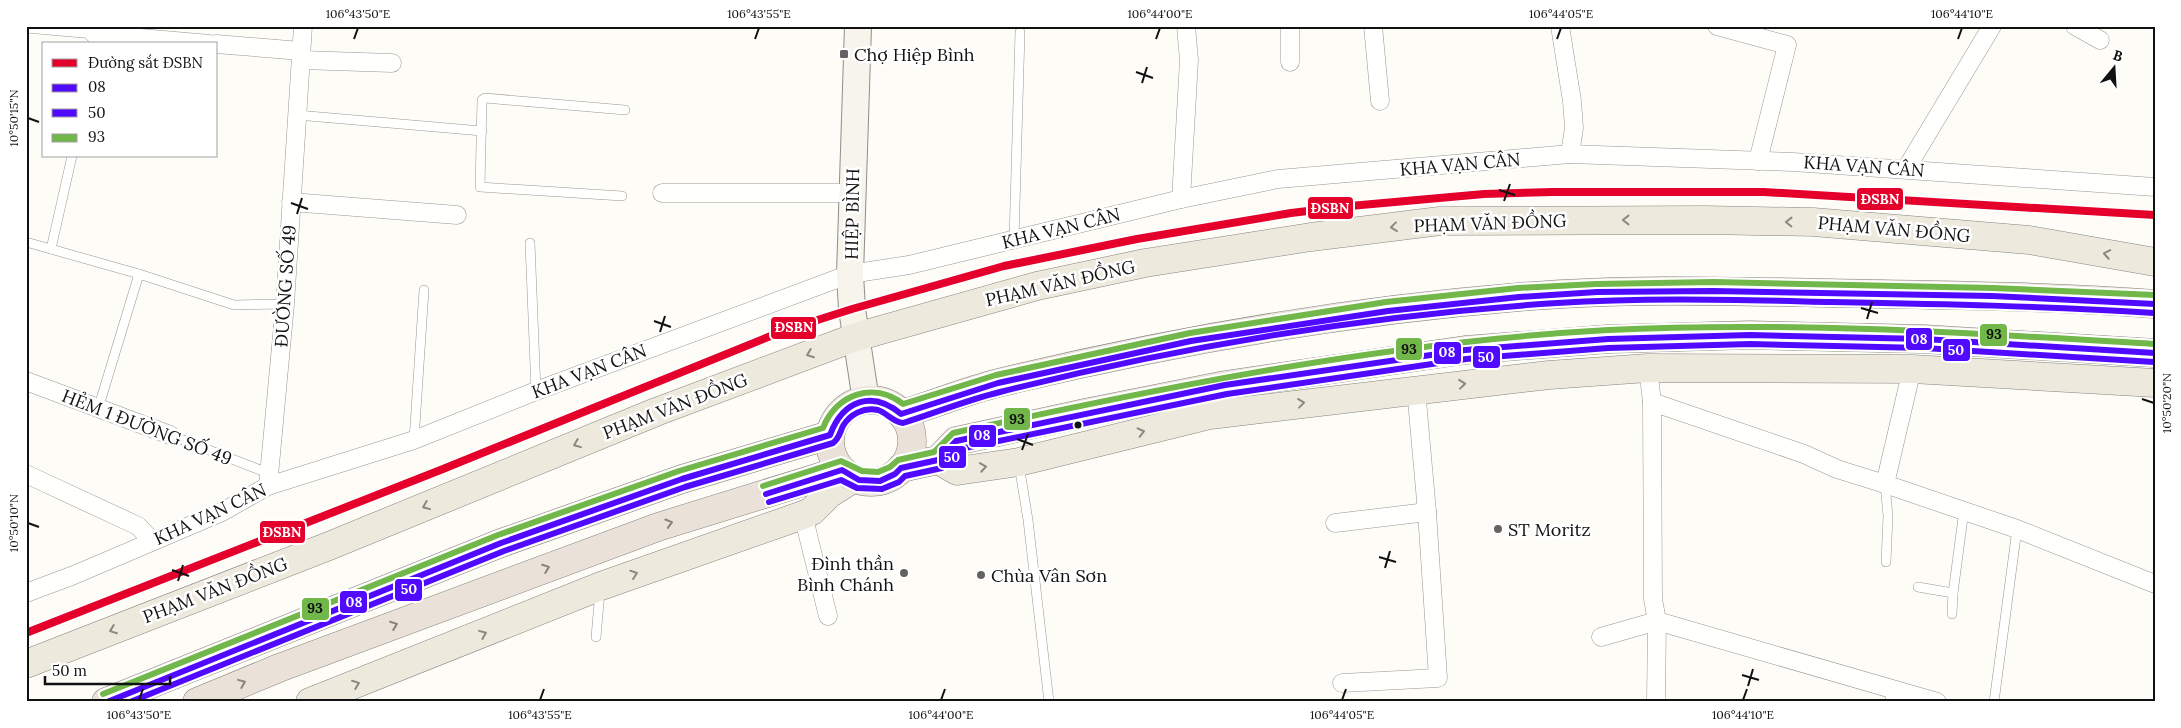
<svg xmlns="http://www.w3.org/2000/svg" width="2181" height="728" font-family="Lora,serif">
  <rect width="100%" height="100%" fill="#fdfcf7"/>
  <g fill="none" stroke-linecap="round" stroke-linejoin="round">
    <g stroke="#979795" stroke-width="10">
      <g id="lane">
        <polyline points="26,28 94,34 93,44"/>
        <polyline points="297,115 482,131"/>
        <polyline points="622,196 480,187 482,100 485,98 625,110"/>
        <polyline points="1014,240 1020,32"/>
        <polyline points="26,242 139,274 234,305 285,304"/>
        <polyline points="530,243 536,391"/>
        <polyline points="51,249 72,156"/>
        <polyline points="98,409 139,274"/>
        <polyline points="170,435 268,473"/>
        <polyline points="414,440 424,290"/>
        <polyline points="1019,465 1028,520 1049,702"/>
        <polyline points="1885,484 1888,516 1886,562"/>
        <polyline points="1918,587 1953,593 1964,510"/>
        <polyline points="1952,614 1953,593"/>
        <polyline points="596,637 600,591"/>
        <polyline points="1890,702 1891,688"/>
        <polyline points="1994,702 2017,529"/>
      </g>
    </g>
    <g stroke="#979795" stroke-width="19">
      <g id="street">
        <polyline points="95,26 94,34 210,44"/>
        <polyline points="1290,26 1290,62"/>
        <polyline points="1373,26 1380,101"/>
        <polyline points="1560,26 1572,101 1574,128 1570,154"/>
        <polyline points="1717,26 1787,45 1758,161"/>
        <polyline points="2075,26 2100,40"/>
        <polyline points="216,44 301,51"/>
        <polyline points="301,60 392,63"/>
        <polyline points="1906,169 1992,26"/>
        <polyline points="662,193 852,193"/>
        <polyline points="1181,199 1189,60 1186,26"/>
        <polyline points="291,202 457,215"/>
        <polyline points="1648,368 1652,402 1653,599 1657,621 1656,702"/>
        <polyline points="1912,369 1885,484 2017,529 2155,584"/>
        <polyline points="26,381 170,435"/>
        <polyline points="1652,402 1804,454 1837,469 1885,484"/>
        <polyline points="26,474 138,526 152,541"/>
        <polyline points="268,486 285,304 303,26"/>
        <polyline points="803,515 828,616"/>
        <polyline points="1335,523 1427,512"/>
        <polyline points="26,593 74,575 222,512 268,486 414,440 536,391 850,274 909,265 1181,199 1278,179 1570,154 1793,162 2155,187"/>
        <polyline points="1601,637 1657,621 1937,702"/>
        <polyline points="1342,683 1438,678 1427,512 1416,389"/>
      </g>
    </g>
    <g stroke="#8e8d8b" stroke-width="28">
      <polyline id="secondary" points="858,26 850,274 852,309 866,401"/>
    </g>
    <g stroke="#858482" stroke-width="29">
      <g id="primary">
        <polyline points="938,460 957,471 1019,462 1210,415 1549,375 1648,368 1912,369 2155,383"/>
        <polyline points="26,664 329,546 656,412 856,337 1037,286 1145,263 1311,237 1440,221 1705,220 1813,222 2029,240 2155,262"/>
        <polyline points="310,702 601,586 803,515 812,511 829,494 854,478"/>
      </g>
    </g>
    <g stroke="#858482" stroke-width="29">
      <g id="highway">
        <circle cx="871" cy="441" r="41"/>
        <path d="M901 414C933 405 965 391 998 383 1168 342 1344 311 1519 297 1622 288 1727 291 1830 293 1938 295 2047 296 2155 304"/>
        <polyline points="901,468 938,460 956,441 1085,413 1225,385 1465,350 1608,339 1750,335 1924,339 2155,353"/>
        <polyline points="106,702 501,543 682,479 830,435"/>
        <polyline points="197,702 279,668 658,527 842,470"/>
      </g>
    </g>
    <use href="#lane" stroke="#fffffe" stroke-width="9"/>
    <use href="#street" stroke="#fffffe" stroke-width="18"/>
    <use href="#secondary" stroke="#f6f4eb" stroke-width="26"/>
    <use href="#primary" stroke="#ede9dc" stroke-width="28"/>
    <use href="#highway" stroke="#eae1d8" stroke-width="28"/>
    <g stroke="#fff" stroke-width="10">
      <g id="bus-1">
        <polyline points="766,494 842,470 859,480 880,481 895,474 901,468 938,460 956,441 1225,385 1465,350 1608,339 1750,335 1924,339 2155,353"/>
        <path d="M107 702 501 543 682 479 830 435C843 400 872 390 901 414L998 383 1191 341 1388 311 1519 297 1597 292 1713 291 1992 296 2155 304"/>
      </g>
    </g>
    <g stroke="#fff" stroke-width="10">
      <g id="bus-2">
        <polyline points="769,502 841,480 857,488 882,489 899,482 905,476 942,468 960,449 1227,394 1466,359 1608,348 1750,344 1924,348 2154,362"/>
        <path d="M130 702 504 551 685 487 833 443C839 439 840 432 843 426 850 414 864 407 878 410 887 413 893 422 903 423 935 413 967 400 1000 392 1182 346 1370 315 1557 303 1648 297 1740 300 1831 302 1939 304 2047 306 2154 313"/>
      </g>
    </g>
    <g stroke="#fff" stroke-width="10">
      <g id="bus-3">
        <path d="M763 486 841 461 862 471 878 472 890 467 898 460 934 452 953 433C1169 386 1387 342 1608 330 1790 321 1973 333 2155 344"/>
        <path d="M103 694 498 535 679 471 823 428C836 394 874 381 903 404L996 375 1190 333 1386 302 1518 288 1596 284 1714 282 1993 288 2155 295"/>
      </g>
    </g>
    <use href="#bus-1" stroke="#4f0aff" stroke-width="6"/>
    <use href="#bus-2" stroke="#4f0aff" stroke-width="6"/>
    <use href="#bus-3" stroke="#71b74a" stroke-width="6"/>
    <g stroke="#fff" stroke-width="11">
      <polyline id="rail-1" points="26,633 443,469 783,331 852,309 1004,266 1137,239 1291,213 1350,206 1484,194 1553,192 1764,192 2155,215"/>
    </g>
    <use href="#rail-1" stroke="#e4002b" stroke-width="8"/>
  </g>
  <defs><path id="oneway-chevron" d="M-2-3.5L2.5 0L-2 3.5" fill="none" stroke-width="1.6" stroke-linecap="round" stroke-linejoin="round" transform="scale(1.25)"/></defs>
  <g stroke="#8a8881">
    <use href="#oneway-chevron" transform="translate(1626 220) rotate(180)"/>
    <use href="#oneway-chevron" transform="translate(1789 222) rotate(-179)"/>
    <use href="#oneway-chevron" transform="translate(1394 227) rotate(173)"/>
    <use href="#oneway-chevron" transform="translate(2107 254) rotate(-170)"/>
    <use href="#oneway-chevron" transform="translate(810 354) rotate(159)"/>
    <use href="#oneway-chevron" transform="translate(1462 384) rotate(-6)"/>
    <use href="#oneway-chevron" transform="translate(1301 403) rotate(-7)"/>
    <use href="#oneway-chevron" transform="translate(1141 432) rotate(-14)"/>
    <use href="#oneway-chevron" transform="translate(577 444) rotate(158)"/>
    <use href="#oneway-chevron" transform="translate(983 467) rotate(-9)"/>
    <use href="#oneway-chevron" transform="translate(426 506) rotate(158)"/>
    <use href="#oneway-chevron" transform="translate(634 574) rotate(-19)"/>
    <use href="#oneway-chevron" transform="translate(113 630) rotate(159)"/>
    <use href="#oneway-chevron" transform="translate(483 634) rotate(-22)"/>
    <use href="#oneway-chevron" transform="translate(356 684) rotate(-21)"/>
  </g>
  <g stroke="#88837e">
    <use href="#oneway-chevron" transform="translate(669 523) rotate(-17)"/>
    <use href="#oneway-chevron" transform="translate(546 568) rotate(-21)"/>
    <use href="#oneway-chevron" transform="translate(394 625) rotate(-21)"/>
    <use href="#oneway-chevron" transform="translate(242 683) rotate(-22)"/>
  </g>
  <path fill="none" stroke="#111" stroke-width="2" d="M354 39 358 28M755 39 759 28M1156 39 1160 28M1557 39 1561 28M1958 39 1962 28M1136 72 1153 78M1142 83 1147 67M28 118 39 122M1499 190 1515 195M1504 201 1510 184M291 203 308 209M297 214 302 198M1861 308 1878 313M1867 319 1872 302M654 321 671 327M660 332 665 316M2142 399 2154 403M1017 439 1033 445M1022 450 1028 434M28 523 39 527M1379 557 1396 562M1385 568 1390 551M172 570 189 576M178 581 183 565M1742 675 1759 680M1748 686 1753 669M139 700 143 689M540 700 544 689M941 700 945 689M1342 700 1346 689M1743 700 1747 689"/>
  <g fill="#646362" stroke="#fff" stroke-width="2">
    <rect x="839" y="49" width="10" height="10" rx="2.5"/>
    <circle cx="1498" cy="529" r="5"/>
    <circle cx="904" cy="573" r="5"/>
    <circle cx="981" cy="575" r="5"/>
  </g>
  <circle fill="#111" stroke="#fff" stroke-width="2" cx="1078" cy="425" r="4.5"/>
  <g text-anchor="middle" dominant-baseline="central" stroke-width="5" stroke-linejoin="round" paint-order="stroke">
    <g font-size="18" fill="#111" stroke="#fff" text-anchor="start">
      <text x="854" y="54">Chợ Hiệp Bình</text>
      <text x="1508" y="529">ST Moritz</text>
      <text x="894" y="563" text-anchor="end">Đình thần<tspan x="894" dy="21">Bình Chánh</tspan></text>
      <text x="991" y="575">Chùa Vân Sơn</text>
    </g>
    <g font-size="18" fill="#111" stroke="#fff">
      <text transform="translate(1460 164) rotate(-5)">KHA VẠN CÂN</text>
      <text transform="translate(1864 166) rotate(4)">KHA VẠN CÂN</text>
      <text transform="translate(852 214) rotate(-89)">HIỆP BÌNH</text>
      <text transform="translate(1490 223) rotate(-2)">PHẠM VĂN ĐỒNG</text>
      <text transform="translate(1061 228) rotate(-14)">KHA VẠN CÂN</text>
      <text transform="translate(1894 229) rotate(5)">PHẠM VĂN ĐỒNG</text>
      <text transform="translate(1060 283) rotate(-13)">PHẠM VĂN ĐỒNG</text>
      <text transform="translate(285 286) rotate(-86)">ĐƯỜNG SỐ 49</text>
      <text transform="translate(589 371) rotate(-21)">KHA VẠN CÂN</text>
      <text transform="translate(675 406) rotate(-21)">PHẠM VĂN ĐỒNG</text>
      <text transform="translate(147 427) rotate(21)">HẺM 1 ĐƯỜNG SỐ 49</text>
      <text transform="translate(210 514) rotate(-25)">KHA VẠN CÂN</text>
      <text transform="translate(215 590) rotate(-21)">PHẠM VĂN ĐỒNG</text>
    </g>
  </g>
  <g stroke="#fff" stroke-width="2">
    <rect x="1856" y="187" width="48" height="24" rx="5" fill="#e4002b"/>
    <rect x="1307" y="196" width="47" height="24" rx="5" fill="#e4002b"/>
    <rect x="770" y="316" width="47" height="24" rx="5" fill="#e4002b"/>
    <rect x="1979" y="323" width="29" height="24" rx="5" fill="#71b74a"/>
    <rect x="1905" y="327" width="28" height="24" rx="5" fill="#4f0aff"/>
    <rect x="1395" y="337" width="28" height="24" rx="5" fill="#71b74a"/>
    <rect x="1942" y="338" width="29" height="24" rx="5" fill="#4f0aff"/>
    <rect x="1433" y="341" width="29" height="24" rx="5" fill="#4f0aff"/>
    <rect x="1472" y="345" width="29" height="24" rx="5" fill="#4f0aff"/>
    <rect x="1003" y="407" width="28" height="24" rx="5" fill="#71b74a"/>
    <rect x="968" y="424" width="29" height="24" rx="5" fill="#4f0aff"/>
    <rect x="938" y="445" width="29" height="24" rx="5" fill="#4f0aff"/>
    <rect x="259" y="520" width="47" height="24" rx="5" fill="#e4002b"/>
    <rect x="394" y="578" width="29" height="24" rx="5" fill="#4f0aff"/>
    <rect x="339" y="590" width="29" height="24" rx="5" fill="#4f0aff"/>
    <rect x="301" y="597" width="29" height="24" rx="5" fill="#71b74a"/>
  </g>
  <g font-size="14" text-anchor="middle" font-weight="bold" fill="#fff">
    <text x="1880" y="204">ĐSBN</text>
    <text x="1330" y="213">ĐSBN</text>
    <text x="794" y="332">ĐSBN</text>
    <text x="1919" y="344">08</text>
    <text x="1956" y="355">50</text>
    <text x="1447" y="357">08</text>
    <text x="1486" y="362">50</text>
    <text x="982" y="440">08</text>
    <text x="952" y="462">50</text>
    <text x="282" y="537">ĐSBN</text>
    <text x="409" y="594">50</text>
    <text x="354" y="607">08</text>
  </g>
  <g font-size="14" text-anchor="middle" font-weight="bold" fill="#111">
    <text x="1994" y="339">93</text>
    <text x="1409" y="354">93</text>
    <text x="1017" y="424">93</text>
    <text x="315" y="613">93</text>
  </g>
  <rect width="2181" height="728" fill="none" stroke="#ffffff" stroke-width="55"/>
  <rect x="42" y="42" width="175" height="115" fill="#ffffff" stroke="#a0a0a0"/>
  <rect x="52" y="59" width="25" height="8" fill="#e4002b" stroke="#a0a0a0"/>
  <text x="88" y="68" font-size="15" fill="#111111">Đường sắt ĐSBN</text>
  <rect x="52" y="84" width="25" height="8" fill="#4f0aff" stroke="#a0a0a0"/>
  <text x="88" y="92" font-size="15" fill="#111111">08</text>
  <rect x="52" y="109" width="25" height="8" fill="#4f0aff" stroke="#a0a0a0"/>
  <text x="88" y="118" font-size="15" fill="#111111">50</text>
  <rect x="52" y="134" width="25" height="8" fill="#71b74a" stroke="#a0a0a0"/>
  <text x="88" y="142" font-size="15" fill="#111111">93</text>
  <g transform="translate(2114 68) rotate(18)" stroke="#ffffff" stroke-width="4" paint-order="stroke">
  <path d="M0-4L9 19L0 12L-9 19Z" fill="#111111"/>
  <text y="-8" font-size="14" font-weight="bold" text-anchor="middle" fill="#111111">B</text>
  </g>
  <path d="M45 676v8h125v-8" fill="none" stroke="#111111" stroke-width="2.5"/>
  <text x="52" y="676" font-size="15" fill="#111111" stroke="#ffffff" stroke-width="4" paint-order="stroke">50 m</text>
  <rect x="28" y="28" width="2126" height="672" fill="none" stroke="#111" stroke-width="2"/>
  <g font-size="12" text-anchor="middle" fill="#111">
    <text x="358" y="18">106°43'50"E</text>
    <text x="759" y="18">106°43'55"E</text>
    <text x="1160" y="18">106°44'00"E</text>
    <text x="1561" y="18">106°44'05"E</text>
    <text x="1962" y="18">106°44'10"E</text>
    <text transform="translate(14 118) rotate(-90)" y="4">10°50'15"N</text>
    <text transform="translate(2167 403) rotate(-90)" y="4">10°50'20"N</text>
    <text transform="translate(14 523) rotate(-90)" y="4">10°50'10"N</text>
    <text x="139" y="719">106°43'50"E</text>
    <text x="540" y="719">106°43'55"E</text>
    <text x="941" y="719">106°44'00"E</text>
    <text x="1342" y="719">106°44'05"E</text>
    <text x="1743" y="719">106°44'10"E</text>
  </g>
</svg>
